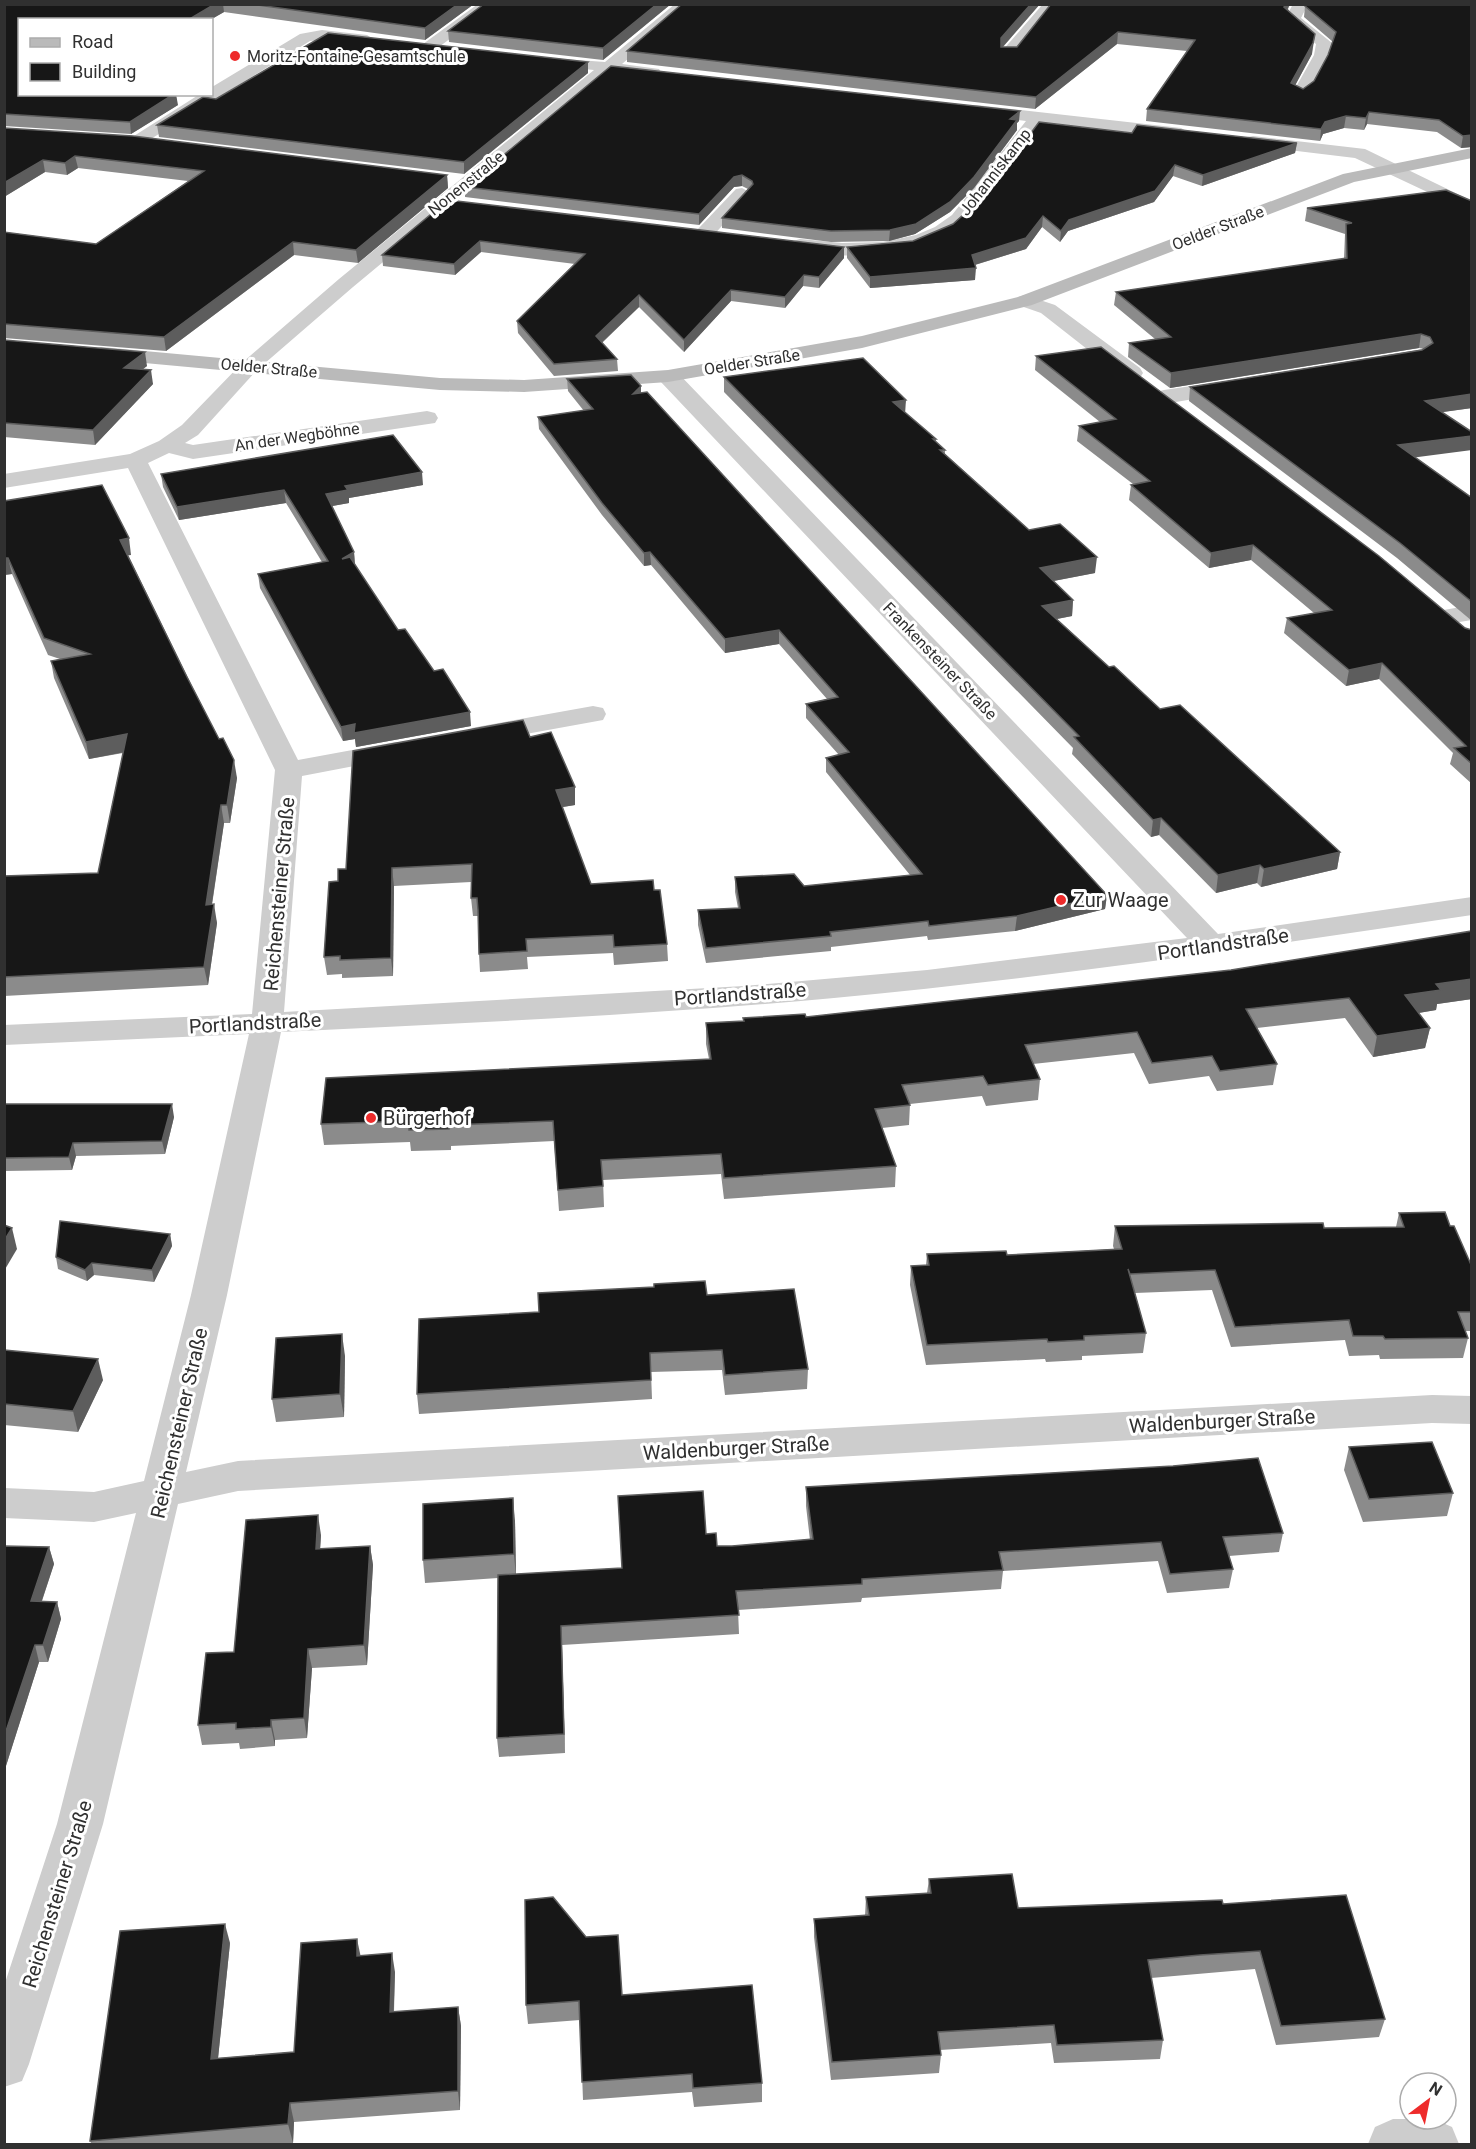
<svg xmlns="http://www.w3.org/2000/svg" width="1476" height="2149" font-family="Roboto,sans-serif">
  <rect width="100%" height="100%" fill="#fff"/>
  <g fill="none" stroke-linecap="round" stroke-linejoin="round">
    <g fill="#cdcdcd" fill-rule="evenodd">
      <polygon points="478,4 496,4 435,50 423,50 421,47 423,44"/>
      <path d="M675 4H692L622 64 659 69 661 72 659 75 612 72 353 287 257 370 198 435 185 443 193 445 427 411 435 413 438 418 435 423 193 459 169 453 148 463 298 760 396 742 406 744 410 750 406 756 396 758 302 776 284 1012 744 986 927 970 1187 938 660 381 657 376 660 371H676L1218 934 1472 897V915C1259 947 1048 978 834 998 650 1015 466 1023 281 1032L227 1295 186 1472 238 1461 1432 1395 1472 1396V1424L1432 1423 238 1491 178 1504 103 1824 29 2064 22 2081 4 2087V1986L57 1824 136 1513 94 1522 4 1518V1488L94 1492 144 1481 191 1295 249 1034 4 1045V1025L252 1014 275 770 128 468 4 488V474L130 454 159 441 182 425 243 362 339 279 594 70 543 65 537 63 535 60 537 57 605 62Z"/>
      <polygon points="1043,4 1059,4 1014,57 1002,57 1000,54 1002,51"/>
      <path d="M1293 4H1308L1301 18 1332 43C1330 56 1313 96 1300 99L1292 94 1314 55 1316 44 1285 19Z"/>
      <path d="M322 30 367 35 375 40C366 49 325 39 310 41L141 145H129L126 141 200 94H212V87L300 34Z"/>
      <path d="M976 105 1181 128 1190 133 1181 138 1043 123C1018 154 994 193 966 222 931 259 840 261 793 249L790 245 793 241 800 239 842 243 883 242 916 235 935 227 952 215 1026 121 970 114 968 110 970 106Z"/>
      <polygon points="1253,136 1365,149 1472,201 1472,213 1355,158 1247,145 1244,141 1247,137"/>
      <polygon points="742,188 751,193 748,197 711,238 697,238 695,234 697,230 736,189"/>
      <polygon points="1025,295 1055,305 1140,368 1143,373 1140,378 1124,378 1041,313 1018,305 1015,301 1018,297"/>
      <polygon points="1233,380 1241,381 1244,386 1241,391 1164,404 1156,402 1153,397 1156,392 1164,390"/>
      <polygon points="1472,605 1472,620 1447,624 1438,621 1434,616 1438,611"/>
      <polygon points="593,706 603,708 606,714 603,720 482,742 472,740 468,734 472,728 482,726"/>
      <polygon points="1393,2119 1434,2119 1452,2127 1459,2144 1368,2144 1375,2127"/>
    </g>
    <polygon fill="#bababa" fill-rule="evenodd" points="1472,148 1472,158 1354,182 1032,305 862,348 668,382 524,392 440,390 101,359 94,357 91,353 94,349 101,347 440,378 524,380 668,370 862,336 1018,297 1343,174"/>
  </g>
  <g fill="#8b8b8b">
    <polygon points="4,4 474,4 425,40 224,12 210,20 20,20 20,94 178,105 131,134 4,126"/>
    <polygon points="484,4 671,4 603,60 449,42 448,31"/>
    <polygon points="682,4 1040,4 1003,47 1017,47 1051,4 1290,4 1288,9 1312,54 1295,85 1303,89 1314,81 1328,55 1333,42 1304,17 1305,6 1472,4 1472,147 1461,148 1437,132 1367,124 1364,130 1344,128 1323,134 1320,141 1146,121 1147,109 1187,51 1117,44 1035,109 627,62 627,51"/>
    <polygon points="588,62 588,73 464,174 159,137 157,125 216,99"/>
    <polygon points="1019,121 1017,123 1017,130 974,188 950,212 915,234 889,241 831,242 722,228 722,218 748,189 742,186 734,187 699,225 465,197 465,187"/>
    <polygon points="4,128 447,175 448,188 358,263 294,255 166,351 4,338 4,232 96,244 188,181 78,168 67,175 45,172 4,197"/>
    <polygon points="1132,133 1297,143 1295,153 1202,186 1173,176 1154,202 1068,231 1060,242 1042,227 1026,249 975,265 975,280 870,288 847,258 847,247 913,241 953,224"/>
    <polygon points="448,200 844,258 819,288 803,286 785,308 731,301 684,352 639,307 602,343 617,359 618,371 554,376 518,333 517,321 575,264 481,252 455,275 383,266 382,255"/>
    <polygon points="1472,201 1472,408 1442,412 1415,457 1472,498 1472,621 1397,558 1189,401 1190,387 1424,349 1419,348 1170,388 1128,357 1129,343 1155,339 1114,305 1116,292 1344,259 1345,234 1305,221 1307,208"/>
    <polygon points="4,340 147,366 143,369 153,384 95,445 4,437"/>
    <polygon points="1036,356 1465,628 1472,630 1472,784 1450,764 1453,753 1379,679 1346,686 1284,633 1287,618 1314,613 1251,560 1209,568 1129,500 1131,485 1133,484 1077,441 1079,426 1100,422 1035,370"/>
    <polygon points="724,377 905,413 936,439 936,442 945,450 945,454 1029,530 1095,573 1053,581 1073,600 1072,616 1057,619 1109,667 1160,709 1340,852 1337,869 1261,887 1257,883 1216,893 1159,835 1151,837 1072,754 1073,748 724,392"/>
    <polygon points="567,379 641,393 1107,895 1105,909 1015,931 928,940 927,936 831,947 831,951 706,963 698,925 698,910 738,908 735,892 735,877 804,886 910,875 826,772 826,758 839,755 806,718 806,704 827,699 779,644 725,653 651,565 644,566 602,515 539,429 538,417 584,411 568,391"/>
    <polygon points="161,474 423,485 349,498 349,503 332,506 354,552 355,565 398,630 471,726 356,747 355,739 343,741 260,588 258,574 322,562 286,503 179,520 163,487"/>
    <polygon points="4,501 131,555 128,555 237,778 230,823 224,823 212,905 217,923 208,985 4,996 4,876 98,873 123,753 89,759 54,678 51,661 60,659 48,655 12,574 4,575"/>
    <polygon points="530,737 575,787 575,805 562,807 591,884 654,890 667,944 668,961 614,965 613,953 527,957 528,969 480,972 479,954 478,916 473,916 471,898 471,882 394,886 393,976 342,978 342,974 327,975 324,957 338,881 346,869"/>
    <polygon points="1472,931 1472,999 1437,1004 1436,1010 1418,1013 1430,1028 1425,1048 1373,1057 1345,1018 1257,1028 1277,1064 1273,1085 1217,1091 1209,1076 1149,1084 1134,1053 1033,1064 1040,1079 1038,1100 986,1106 982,1096 910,1104 909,1125 882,1128 896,1166 895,1187 724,1199 721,1174 603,1180 604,1207 559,1211 554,1141 451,1146 451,1150 411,1151 410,1142 324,1145 321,1124 709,1059 706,1044 706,1023 743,1021 743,1018 806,1017 1231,970"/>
    <polygon points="4,1104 174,1117 165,1154 76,1156 72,1170 4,1171"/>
    <polygon points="1399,1213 1450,1226 1472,1267 1472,1331 1465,1331 1468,1338 1463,1358 1380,1359 1379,1355 1349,1356 1345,1340 1231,1347 1212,1290 1135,1293 1146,1333 1143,1353 1082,1356 1082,1360 1046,1362 1045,1359 926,1365 910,1285 911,1266 926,1265 927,1254 1007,1255 1114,1249 1113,1246 1115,1226 1324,1228 1396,1227"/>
    <polygon points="170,1234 172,1246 154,1282 94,1275 87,1281 58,1269 56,1257"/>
    <polygon points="707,1295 808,1369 807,1389 725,1395 722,1370 651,1372 652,1399 419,1414 417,1394 539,1312"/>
    <polygon points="4,1350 103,1380 78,1432 4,1425"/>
    <polygon points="345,1356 344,1417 276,1422 272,1399"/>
    <polygon points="1349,1447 1453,1493 1447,1516 1363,1522 1344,1470"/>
    <polygon points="806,1487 1283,1533 1279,1552 1229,1556 1233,1569 1229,1588 1167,1593 1158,1561 1003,1571 1001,1589 862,1598 861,1602 738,1610 739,1634 562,1645 565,1753 499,1757 497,1738 498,1578 425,1583 423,1560 515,1521 516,1574 622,1568 706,1534 717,1546 732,1546 810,1540 806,1506"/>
    <polygon points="321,1535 320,1549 370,1546 373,1565 367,1665 312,1668 307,1738 275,1740 275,1746 240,1749 239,1743 202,1745 198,1725 234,1652"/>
    <polygon points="4,1546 49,1547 54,1564 42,1601 57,1602 61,1619 48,1662 39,1662 5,1769 4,1769"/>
    <polygon points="929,1879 1018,1908 1223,1904 1385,2019 1379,2037 1276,2045 1255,1969 1151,1978 1163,2040 1160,2059 1054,2063 1051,2043 940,2050 941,2055 939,2073 831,2080 814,1937 814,1919 865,1916 866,1897 927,1893"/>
    <polygon points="230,1943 218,2058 294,2052 360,1955 395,1972 394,2012 458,2007 461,2026 460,2110 294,2122 293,2143 276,2145 92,2145 90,2141"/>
    <polygon points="622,1995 762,2083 762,2102 694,2107 692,2092 583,2100 580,2020 528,2024 526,2005"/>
  </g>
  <g fill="#5d5d5d">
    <polygon points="215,4 223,4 224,12 210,20 188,20"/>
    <polygon points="458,4 474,4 425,40 425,28"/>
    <polygon points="657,4 671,4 603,60 603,48"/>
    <polygon points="1031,4 1040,4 1000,50 1001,38"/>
    <polygon points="1286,4 1290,4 1283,18 1284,7"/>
    <polygon points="1118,32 1117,44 1035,109 1036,97"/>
    <polygon points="1315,34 1312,54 1290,95 1291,83"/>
    <polygon points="588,62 588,73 464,174 464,162"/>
    <polygon points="174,94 176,94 178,105 131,134 130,122"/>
    <polygon points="1020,111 1019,121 1017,123 1017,130 974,188 950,212 915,234 889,241 890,230 1010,119"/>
    <polygon points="1369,112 1367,124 1364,130 1366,118"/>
    <polygon points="1346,116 1344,128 1323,134 1320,141 1321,129 1325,122"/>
    <polygon points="1472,135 1472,147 1461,148 1463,136"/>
    <polygon points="1297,143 1295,153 1202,186 1203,175"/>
    <polygon points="75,156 78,168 67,175 65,163"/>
    <polygon points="43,160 45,172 4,197 4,183"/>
    <polygon points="1175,165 1173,176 1154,202 1068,231 1060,242 1061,231 1069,220"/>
    <polygon points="447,175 448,188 358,263 356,250"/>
    <polygon points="742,175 742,186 734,187 699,225 699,214 734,177"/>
    <polygon points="1043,216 1042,227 1026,249 971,266 972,255"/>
    <polygon points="480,241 481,252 455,275 454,264"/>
    <polygon points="293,242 294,255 166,351 164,337"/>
    <polygon points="844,247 844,258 819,288 819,277"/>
    <polygon points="976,268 975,280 870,288 870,277"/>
    <polygon points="804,275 803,286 785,308 785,297"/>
    <polygon points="731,290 731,301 684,352 684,340"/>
    <polygon points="639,295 639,307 596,348 596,336"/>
    <polygon points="1421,334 1419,348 1170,388 1171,373"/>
    <polygon points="145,352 147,366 126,382 124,368"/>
    <polygon points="151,370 153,384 95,445 93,430"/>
    <polygon points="641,386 641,398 633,394"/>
    <polygon points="1472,394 1472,408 1422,415 1425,401"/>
    <polygon points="906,400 905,414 893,402"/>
    <polygon points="1472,436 1472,450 1395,460 1398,445"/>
    <polygon points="422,472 423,485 349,498 349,503 327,507 326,494 345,486"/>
    <polygon points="284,490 286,503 179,520 177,507"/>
    <polygon points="129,538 131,555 123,556 120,540"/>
    <polygon points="1253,545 1251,560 1209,568 1211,553"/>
    <polygon points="354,552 355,566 342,559"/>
    <polygon points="650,552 651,565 644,566 644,553"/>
    <polygon points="1097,557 1095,573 1038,584 1040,568"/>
    <polygon points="4,558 8,558 12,574 4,575"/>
    <polygon points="1073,600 1072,616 1041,622 1042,606"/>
    <polygon points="779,630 779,644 725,653 725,639"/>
    <polygon points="1382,663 1379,679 1346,686 1349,670"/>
    <polygon points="470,712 471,726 356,747 355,739 343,741 341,727 355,724"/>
    <polygon points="127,734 130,751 89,759 86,742"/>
    <polygon points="234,760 237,778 230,823 227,805"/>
    <polygon points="575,787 575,805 557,808 556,790"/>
    <polygon points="221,805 224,823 209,923 206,905"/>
    <polygon points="1161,818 1159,835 1151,837 1153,820"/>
    <polygon points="1340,852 1337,869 1261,887 1264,869"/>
    <polygon points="1260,865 1257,883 1216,893 1218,875"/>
    <polygon points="392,868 394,886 393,976 391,958"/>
    <polygon points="1107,895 1105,909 1015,931 1017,916"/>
    <polygon points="214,904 217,923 208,985 204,967"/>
    <polygon points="1472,979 1472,999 1437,1004 1436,1010 1401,1016 1405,995 1436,984"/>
    <polygon points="1430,1028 1425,1048 1373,1057 1377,1036"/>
    <polygon points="172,1104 174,1117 165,1154 162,1141"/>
    <polygon points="73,1143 76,1156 72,1170 69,1157"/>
    <polygon points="12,1228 17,1249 4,1271 4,1241"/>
    <polygon points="170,1234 172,1246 154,1282 152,1270"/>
    <polygon points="92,1263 94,1275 87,1281 85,1270"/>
    <polygon points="342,1334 345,1356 344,1417 340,1394"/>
    <polygon points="98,1359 103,1380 78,1432 73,1411"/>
    <polygon points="513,1498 515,1521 516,1577 514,1554"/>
    <polygon points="318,1515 321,1535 319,1568 316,1549"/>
    <polygon points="370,1546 373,1565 367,1665 364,1645"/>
    <polygon points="49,1547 54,1564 36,1618 31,1601"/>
    <polygon points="57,1602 61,1619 48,1662 43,1645"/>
    <polygon points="561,1626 562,1645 565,1753 564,1734"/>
    <polygon points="35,1645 39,1662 5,1769 4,1737"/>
    <polygon points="308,1649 312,1668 307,1738 304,1718"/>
    <polygon points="271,1720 275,1740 275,1746 271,1727"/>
    <polygon points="225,1924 230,1943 216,2078 211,2059"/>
    <polygon points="357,1939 361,1958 357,1956"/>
    <polygon points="392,1953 395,1972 393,2031 390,2012"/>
    <polygon points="458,2007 461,2026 460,2110 458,2091"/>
    <polygon points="290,2103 294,2122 293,2143 288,2124"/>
  </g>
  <g fill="#171717" stroke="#5d5d5d" stroke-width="1.5">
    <polygon points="4,4 215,4 188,20 20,20 20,94 174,94 130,122 4,114"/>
    <polygon points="251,4 458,4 425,28"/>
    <polygon points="484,4 657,4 603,48 448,31"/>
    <polygon points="682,4 1031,4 1001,38 1001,47 1017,47 1051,4 1286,4 1284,7 1315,34 1313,43 1291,83 1303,89 1314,81 1328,55 1336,32 1305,6 1306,4 1472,4 1472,135 1463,136 1439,120 1369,112 1366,118 1346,116 1325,122 1321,129 1147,109 1195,40 1118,32 1036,97 627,51"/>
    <polygon points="328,33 588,62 464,162 157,125 203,97 216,99"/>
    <polygon points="611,66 1020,111 1010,119 1017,120 974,177 950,202 916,224 890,230 831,231 722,218 753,184 752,181 742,175 734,177 699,214 465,187"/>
    <polygon points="1039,122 1132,133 1137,125 1297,143 1203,175 1175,165 1155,191 1069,220 1061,231 1043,216 1026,238 972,255 976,268 870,277 847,247 913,241 953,224 984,196"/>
    <polygon points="4,128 133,136 447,175 356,250 293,242 164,337 4,324 4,232 96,244 204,171 75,156 65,163 43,160 4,183"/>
    <polygon points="1446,190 1472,201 1472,394 1425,401 1472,432 1472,436 1398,445 1472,498 1472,602 1400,543 1190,387 1422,350 1433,343 1430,337 1421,334 1171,373 1129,343 1171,337 1116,292 1347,258 1346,224 1352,223 1307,208"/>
    <polygon points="448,200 844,247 819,277 804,275 785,297 731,290 684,340 639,295 596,336 617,359 554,364 517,321 585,254 480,241 454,264 382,255"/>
    <polygon points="4,340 145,352 124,368 151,370 93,430 4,423"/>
    <polygon points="1101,347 1379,556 1465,628 1472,630 1472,764 1454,748 1466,746 1382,663 1349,670 1287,618 1332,610 1253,545 1211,553 1131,485 1150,481 1079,426 1116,419 1036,356"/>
    <polygon points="863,358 906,400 893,402 936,439 933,439 945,450 940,450 1029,530 1060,524 1097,557 1040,568 1073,600 1042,606 1109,667 1114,666 1160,709 1180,705 1340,852 1264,869 1260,865 1218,875 1161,818 1153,820 1074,737 1079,736 724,377"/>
    <polygon points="631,375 641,386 633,394 647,392 1107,895 1017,916 929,926 928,921 830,932 831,936 706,948 698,910 740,908 735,877 794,874 804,886 922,874 826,758 849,752 806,704 838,697 779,630 725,639 650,552 644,553 602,503 538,417 593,409 567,379"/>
    <polygon points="393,435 422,472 345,486 348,490 326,494 354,552 342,559 350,557 398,630 405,629 434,671 443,669 470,712 354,733 355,724 341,727 258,574 328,561 284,490 177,507 161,474"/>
    <polygon points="102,485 129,538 120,540 187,677 219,739 223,738 234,760 227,805 221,805 206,905 214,904 204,967 4,977 4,876 98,873 127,734 86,742 51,661 90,654 44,638 8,558 4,558 4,501"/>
    <polygon points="523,720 530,737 551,732 575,787 556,790 591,884 653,880 654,890 660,890 667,944 614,947 613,935 526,939 527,951 479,954 478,910 477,898 471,898 472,864 392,868 391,958 340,960 340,956 324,957 329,882 338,881 338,869 346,869 353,751"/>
    <polygon points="1472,931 1472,979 1436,984 1441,990 1405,995 1430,1028 1377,1036 1349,998 1246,1009 1277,1064 1220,1071 1212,1056 1152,1063 1137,1032 1025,1045 1040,1079 988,1085 983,1076 902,1085 910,1105 875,1109 896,1166 724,1178 721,1154 601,1160 603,1186 558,1190 553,1121 449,1125 449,1129 409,1130 409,1121 321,1124 326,1078 711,1059 706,1023 744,1021 743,1018 805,1014 806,1017 1231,970"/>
    <polygon points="4,1104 172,1104 162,1141 73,1143 69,1157 4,1158"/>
    <polygon points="1445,1212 1450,1226 1454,1226 1472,1267 1472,1312 1458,1312 1468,1338 1385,1339 1383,1336 1353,1336 1349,1320 1235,1327 1215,1270 1130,1274 1128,1269 1146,1333 1084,1336 1084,1340 1048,1342 1047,1339 927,1345 911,1266 929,1265 927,1254 1006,1251 1007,1255 1122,1249 1115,1226 1323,1223 1324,1228 1404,1227 1399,1213"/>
    <polygon points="60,1221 170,1234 152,1270 92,1263 85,1270 56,1257"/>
    <polygon points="4,1225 12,1228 4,1241"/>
    <polygon points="705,1281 707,1295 794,1289 808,1369 725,1375 722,1350 650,1353 651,1380 417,1394 419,1319 539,1312 538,1293 654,1287 654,1284"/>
    <polygon points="342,1334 340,1394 272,1399 276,1338"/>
    <polygon points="4,1350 98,1359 73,1411 4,1404"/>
    <polygon points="1432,1442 1453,1493 1369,1499 1349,1447"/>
    <polygon points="1258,1458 1283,1533 1223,1537 1233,1569 1170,1574 1161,1542 999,1552 1003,1570 862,1579 862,1584 736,1591 739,1615 561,1626 564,1734 497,1738 498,1575 622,1568 618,1496 703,1491 706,1534 716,1533 717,1546 732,1546 813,1539 806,1487 1173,1466"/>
    <polygon points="513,1498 514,1554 423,1560 423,1504"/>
    <polygon points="318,1515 316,1549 370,1546 364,1645 308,1649 304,1718 271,1720 271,1727 236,1729 236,1723 198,1725 206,1653 234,1652 246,1520"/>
    <polygon points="4,1546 49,1547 31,1601 57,1602 43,1645 35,1645 4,1737"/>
    <polygon points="1012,1874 1018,1908 1222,1900 1223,1904 1346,1895 1385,2019 1281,2026 1260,1951 1200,1955 1148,1960 1163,2040 1057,2045 1054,2025 938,2032 941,2055 832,2062 814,1919 869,1915 866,1897 931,1893 929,1879"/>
    <polygon points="553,1897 586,1937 618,1935 622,1995 752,1985 762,2083 693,2088 692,2074 582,2082 579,2001 526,2005 525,1900"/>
    <polygon points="225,1924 211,2059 294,2052 301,1943 357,1939 357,1956 392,1953 390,2012 458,2007 458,2091 290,2103 288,2124 90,2141 120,1931"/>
  </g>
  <g fill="#ee2b2b" stroke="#fff" stroke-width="2">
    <circle cx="235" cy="56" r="6"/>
    <circle cx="1061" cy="900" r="6"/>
    <circle cx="371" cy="1118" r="6"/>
  </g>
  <g text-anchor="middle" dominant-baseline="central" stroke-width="6" stroke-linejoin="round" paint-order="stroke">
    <g font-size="16" fill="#303030" stroke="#fff" text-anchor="start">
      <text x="247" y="56">Moritz-Fontaine-Gesamtschule</text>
    </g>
    <g font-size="16" fill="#303030" stroke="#fff">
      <text transform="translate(995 172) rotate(-52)">Johanniskamp</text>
      <text transform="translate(466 183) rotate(-39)">Nonenstraße</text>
      <text transform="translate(1218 228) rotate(-21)">Oelder Straße</text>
      <text transform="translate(752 362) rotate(-9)">Oelder Straße</text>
      <text transform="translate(269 368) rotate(5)">Oelder Straße</text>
      <text transform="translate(297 437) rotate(-8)">An der Wegböhne</text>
      <text transform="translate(940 661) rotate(46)">Frankensteiner Straße</text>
    </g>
    <g font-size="20" fill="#303030" stroke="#fff">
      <text transform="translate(279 894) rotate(-85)">Reichensteiner Straße</text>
      <text transform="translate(1223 944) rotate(-8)">Portlandstraße</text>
      <text transform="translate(740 994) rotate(-4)">Portlandstraße</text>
      <text transform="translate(255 1023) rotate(-3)">Portlandstraße</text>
      <text transform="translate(1222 1421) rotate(-3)">Waldenburger Straße</text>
      <text transform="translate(179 1423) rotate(-77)">Reichensteiner Straße</text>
      <text transform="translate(736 1448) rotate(-3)">Waldenburger Straße</text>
      <text transform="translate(57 1894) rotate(-73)">Reichensteiner Straße</text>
    </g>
    <g font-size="20" fill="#303030" stroke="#fff" text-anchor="start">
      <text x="1073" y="900">Zur Waage</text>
      <text x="383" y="1118">Bürgerhof</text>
    </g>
  </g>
  <rect width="1476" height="2149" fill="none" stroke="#303030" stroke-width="12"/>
  <rect x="18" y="18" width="195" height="78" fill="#ffffff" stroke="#acacac" stroke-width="1.5"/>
  <rect x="30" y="38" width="30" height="9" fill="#bababa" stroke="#acacac" stroke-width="1.5"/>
  <text x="72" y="48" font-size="18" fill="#303030">Road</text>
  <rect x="30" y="63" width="30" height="18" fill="#171717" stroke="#acacac" stroke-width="1.5"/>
  <text x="72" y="78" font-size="18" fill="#303030">Building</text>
  <g transform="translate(1428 2101) rotate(32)"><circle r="28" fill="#ffffff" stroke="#acacac" stroke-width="1.5"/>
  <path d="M0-4.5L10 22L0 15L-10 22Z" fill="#ee2b2b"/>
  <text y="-9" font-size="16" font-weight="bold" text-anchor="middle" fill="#303030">N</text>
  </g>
</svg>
